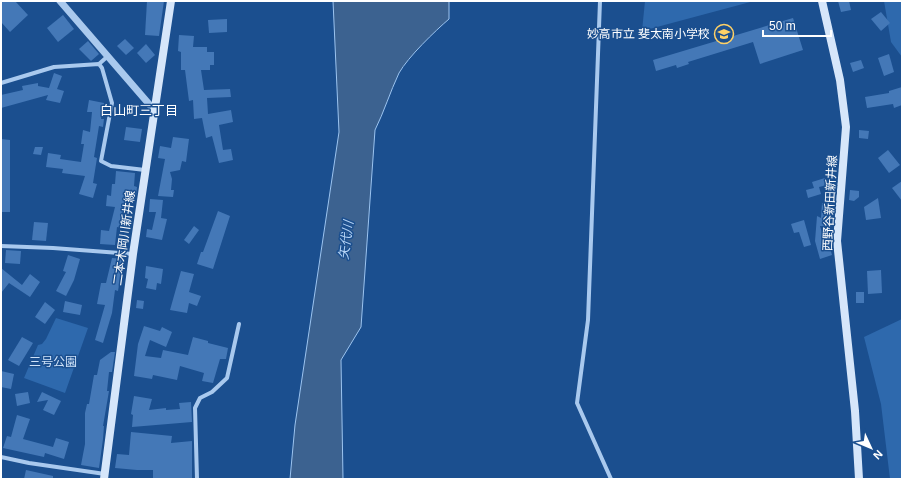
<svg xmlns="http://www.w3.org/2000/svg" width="903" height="480" font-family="Arial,'Noto Sans JP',sans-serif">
  <rect width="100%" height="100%" fill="#1b4f8f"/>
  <g fill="#2e69ad">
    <polygon points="645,1 754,1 642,31"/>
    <polygon points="884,1 902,1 902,57 891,42"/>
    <polygon points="56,318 88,328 65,393 24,378 38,345 42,344 46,339"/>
    <polygon points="902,319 902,479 890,479 881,404 864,337"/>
  </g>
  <path fill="#3c6290" stroke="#9cc4f0" d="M333 1H449V19C435 31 408 57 399 73 390 92 384 112 375 130L361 327 341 360 343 479H290L295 425 339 132Z"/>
  <g fill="#4478b7">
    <polygon points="4,1 15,1 28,15 10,32 1,22 1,3"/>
    <polygon points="147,1 164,1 159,36 145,35"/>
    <polygon points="838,1 849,1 851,10 841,12"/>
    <polygon points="881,12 890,23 881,31 871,19"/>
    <polygon points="63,15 74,29 58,42 47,28"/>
    <polygon points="793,18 803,50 760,64 753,42 688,62 689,64 677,68 676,65 656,71 653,60"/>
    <polygon points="227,19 227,32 209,33 208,20"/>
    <polygon points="179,35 194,36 193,47 207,47 207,52 214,52 214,65 210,65 210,70 201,70 204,90 230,89 231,97 207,98 208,114 231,110 233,122 219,125 223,150 231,149 233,160 219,163 212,136 206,138 202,118 194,119 193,100 189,101 185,70 181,70 181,52 178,51"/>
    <polygon points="125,39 134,48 126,55 117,46"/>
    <polygon points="88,41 99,54 91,61 79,49"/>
    <polygon points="146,44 155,55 146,63 137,53"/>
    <polygon points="889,54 894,72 884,76 878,58"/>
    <polygon points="861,60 864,68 853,72 850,63"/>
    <polygon points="54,73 62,76 57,89 64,91 60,103 46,100 48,95 1,108 1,95 23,90 22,86 38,83 38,86 49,88"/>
    <polygon points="902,87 902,105 894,108 893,104 867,108 865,97 889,93 889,91"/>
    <polygon points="89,100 104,103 101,119 104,119 103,127 99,126 94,157 97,158 93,183 97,184 93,198 79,194 85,176 62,173 63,169 46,167 48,153 61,155 60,159 81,162 84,144 81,144 83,130 90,132 92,112 87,112"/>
    <polygon points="126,127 142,129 140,142 124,140"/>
    <polygon points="859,130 869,131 868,139 859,138"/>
    <polygon points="173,137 189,139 186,162 182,161 180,170 170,172 172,179 171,190 174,190 173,197 158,196 165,159 158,158 160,146 171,148"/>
    <polygon points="1,139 10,140 10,212 1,212"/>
    <polygon points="35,147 43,147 41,155 33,154"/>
    <polygon points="888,150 900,165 889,173 878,158"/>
    <polygon points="116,171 135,173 134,186 137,187 136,196 127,195 125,214 129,215 126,229 117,227 115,245 100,244 101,230 109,231 115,207 106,206 107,195 111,196 112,184 115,184"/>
    <polygon points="825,178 827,185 819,187 821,194 808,198 806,190 814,188 812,182"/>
    <polygon points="902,181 902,201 892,188"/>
    <polygon points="850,190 859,191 859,197 854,201 849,200"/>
    <polygon points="878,198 881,218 866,220 864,207"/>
    <polygon points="150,199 163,200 161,218 167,219 162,240 146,237 147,229 152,230 156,212 149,212"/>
    <polygon points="822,203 832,203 830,227 820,226 826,245 829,244 832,255 820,259 815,241 817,216 821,218"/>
    <polygon points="218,211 230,216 213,269 197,264 201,252 203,252"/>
    <polygon points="804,220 811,245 804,247 799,232 794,233 791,224"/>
    <polygon points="34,222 48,223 46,241 32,240"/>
    <polygon points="194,226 199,230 189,244 184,240"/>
    <polygon points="6,250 21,251 20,264 5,263"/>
    <polygon points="68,255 80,259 74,280 66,296 56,291 66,272 63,271"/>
    <polygon points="112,258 125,259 122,279 120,279 118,291 115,290 112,313 103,343 95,340 105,305 97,304 101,283 106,283"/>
    <polygon points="146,266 163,269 161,284 157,283 156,290 146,288 148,279 145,278"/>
    <polygon points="1,268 22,285 30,274 40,282 30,297 9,283 1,293"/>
    <polygon points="881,270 882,293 868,294 867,271"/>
    <polygon points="181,271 194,274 189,292 201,296 197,306 189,303 187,313 170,310"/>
    <rect x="856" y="292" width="8" height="11"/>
    <polygon points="137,300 144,301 143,309 136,308"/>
    <polygon points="65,301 82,305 80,315 63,312"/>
    <polygon points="45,302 55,310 45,324 35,317"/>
    <polygon points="144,326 160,331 162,327 172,332 166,347 150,340 145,356 161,358 163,350 188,355 193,337 208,341 208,343 228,348 226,359 220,359 213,383 202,381 204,373 180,366 177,380 153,375 152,379 134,376 138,344"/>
    <polygon points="22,337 33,343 19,366 8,360"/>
    <polygon points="111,352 115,352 112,372 109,372 107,391 109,391 103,426 104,426 103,439 99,468 81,465 85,444 85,413 87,404 89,404 94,375 97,375 100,360"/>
    <polygon points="1,371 14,374 11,389 1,387"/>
    <polygon points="28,392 30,403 17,406 15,394"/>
    <polygon points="42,392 61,401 54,415 43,410 48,400 37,402"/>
    <polygon points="134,396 152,399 149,410 166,408 166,410 180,409 179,403 191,402 192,422 132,427 133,415 131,414"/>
    <polygon points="17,415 30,419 23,439 53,447 56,438 69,442 64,459 45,453 44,457 3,448 7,436 11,437"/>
    <polygon points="131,432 172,436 171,443 192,441 192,479 153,479 153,470 137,470 115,468 117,454 129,455"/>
    <polygon points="26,470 53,476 53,479 24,479"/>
  </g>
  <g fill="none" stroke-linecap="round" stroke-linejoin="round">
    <g stroke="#a9c9ee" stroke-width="4">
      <polyline points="600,1 588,320 577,403 611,479"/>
      <polyline points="99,64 108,56"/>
      <polyline points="1,83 54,67 99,64 102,68 112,103 101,161 111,166 145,170"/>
      <polyline points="1,246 53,248 133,254"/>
      <polyline points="1,457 29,463 105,474"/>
      <polyline points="197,479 195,408 200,398 212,392 227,378 239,324"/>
    </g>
    <polyline stroke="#a9c9ee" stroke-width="7" points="60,1 155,111"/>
    <g stroke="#d6e6fa" stroke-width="8">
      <polyline points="822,1 840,80 846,127 837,241 855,411 859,479"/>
      <polyline points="104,479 133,254 171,1"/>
    </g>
  </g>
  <defs>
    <g id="school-ring" transform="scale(1)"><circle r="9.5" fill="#1b4f8f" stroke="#ffd166" stroke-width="1.5"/><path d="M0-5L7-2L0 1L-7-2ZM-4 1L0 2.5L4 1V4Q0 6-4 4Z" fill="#ffd166"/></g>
  </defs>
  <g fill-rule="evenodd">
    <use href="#school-ring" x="724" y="34"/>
  </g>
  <g text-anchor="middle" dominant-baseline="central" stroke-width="3" stroke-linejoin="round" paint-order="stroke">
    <g font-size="12" fill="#fff" stroke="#1b4f8f" text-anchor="end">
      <text x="710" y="34">妙高市立 斐太南小学校</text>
    </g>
    <g font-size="12" fill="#fff" stroke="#1b4f8f">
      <text transform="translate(830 203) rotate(-87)">西野谷新田新井線</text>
      <text transform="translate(124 238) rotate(-82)">二本木岡川新井線</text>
    </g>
    <g font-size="12" fill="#cfe3fa" stroke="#1b4f8f">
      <text x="53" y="362">三号公園</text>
    </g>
    <g font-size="13" fill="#fff" stroke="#1b4f8f">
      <text x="139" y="110">白山町三丁目</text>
    </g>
    <g font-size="13" font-style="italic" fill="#b5d3f5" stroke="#1b4f8f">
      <text transform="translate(346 240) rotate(-82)">矢代川</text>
    </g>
  </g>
  <rect width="903" height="480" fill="none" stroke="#ffffff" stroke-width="4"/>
  <g transform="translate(871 448) rotate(134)" stroke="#1b4f8f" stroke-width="3" paint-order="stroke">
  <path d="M0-3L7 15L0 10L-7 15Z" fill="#ffffff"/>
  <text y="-6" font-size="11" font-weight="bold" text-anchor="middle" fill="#ffffff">N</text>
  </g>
  <path d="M763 30v6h68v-6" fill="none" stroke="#ffffff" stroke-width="2"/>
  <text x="769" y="30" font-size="12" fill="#ffffff" stroke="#1b4f8f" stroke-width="3" paint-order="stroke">50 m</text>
</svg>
